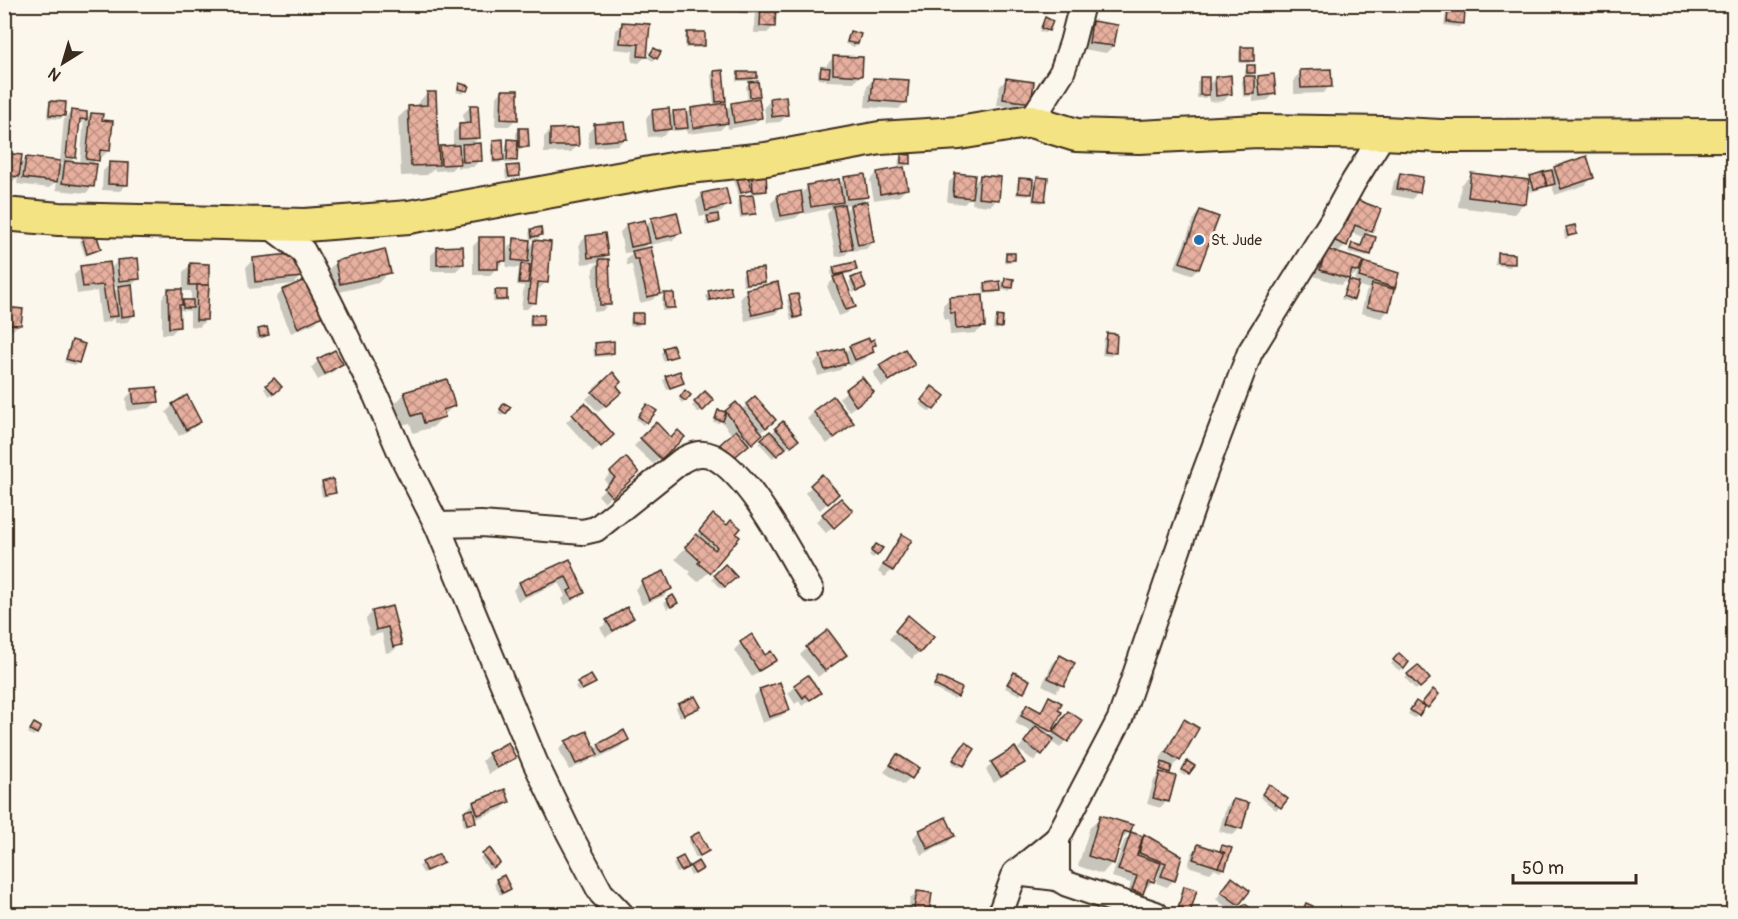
<svg xmlns="http://www.w3.org/2000/svg" width="1738" height="919" font-family="Pangolin,sans-serif">
  <defs>
    <pattern id="building-cross-hatch" width="8" height="8" patternUnits="userSpaceOnUse" patternTransform="scale(1.5)"><rect width="8" height="8" fill="#e7af9f"/><path d="M0 0l8 8M0 8l8-8" fill="none" stroke="#bc8f81"/></pattern>
  </defs>
  <rect width="100%" height="100%" fill="#fbf7ec"/>
  <filter id="ink" filterUnits="userSpaceOnUse"><feTurbulence type="fractalNoise" baseFrequency=".0167" numOctaves="2"/><feDisplacementMap in="SourceGraphic" scale="12" xChannelSelector="R" yChannelSelector="G"/><feConvolveMatrix kernelMatrix="1 2 1 2 8 2 1 2 1" color-interpolation-filters="sRGB"/></filter>
  <g filter="url(#ink)">
    <g fill="#0003" fill-rule="evenodd">
      <polygon points="739,4 756,4 756,7 758,4 775,4 774,26 767,33 754,33 755,12 752,14 738,13"/>
      <polygon points="865,4 879,4 866,8"/>
      <polygon points="1029,4 1053,4 1046,13 1028,8"/>
      <polygon points="1449,10 1462,24 1459,27 1444,25 1446,13"/>
      <polygon points="1045,19 1048,30 1045,33 1039,31"/>
      <polygon points="623,23 649,26 646,56 639,63 632,62 633,51 614,49 616,30"/>
      <polygon points="1092,23 1113,46 1106,53 1083,49 1085,30"/>
      <polygon points="688,33 703,45 700,48 685,48 685,36"/>
      <polygon points="851,33 857,44 854,47 845,44 848,36"/>
      <polygon points="1242,48 1252,60 1249,63 1239,63 1239,51"/>
      <polygon points="654,49 656,58 653,61 648,58"/>
      <polygon points="834,57 861,75 854,82 826,81 826,78 824,80 818,79 818,71 822,68 827,69 827,64"/>
      <polygon points="1248,67 1254,73 1249,77 1253,82 1258,77 1275,93 1268,100 1253,102 1253,96 1243,97 1242,81 1245,78 1245,70"/>
      <polygon points="714,72 725,100 719,106 725,111 732,104 748,101 746,86 752,81 736,81 736,77 739,74 755,78 750,83 758,95 753,100 761,117 754,124 728,129 727,123 720,130 687,134 686,128 683,130 672,131 672,127 663,136 648,137 646,118 653,111 668,117 674,112 685,115 692,109 714,106 711,75"/>
      <polygon points="1301,72 1330,86 1323,93 1294,94 1294,79"/>
      <polygon points="1215,78 1230,94 1224,101 1209,102 1209,94 1205,98 1197,98 1197,82 1200,79 1208,85"/>
      <polygon points="874,79 905,102 899,109 865,107 867,86"/>
      <polygon points="1007,79 1029,102 1022,109 997,105 1000,86"/>
      <polygon points="460,84 466,90 463,94 456,92"/>
      <polygon points="502,91 516,119 509,126 495,126 496,98"/>
      <path d="M427 93 437 151 441 148 453 147V132L460 125H464L463 114 470 107 479 137 471 145 480 160 473 167 457 168V164L451 170 435 171V168L427 175 401 176 398 118 409 107H417V104ZM464 144 457 151V145Z"/>
      <polygon points="771,100 787,115 780,122 766,123 764,107"/>
      <polygon points="51,103 63,116 60,119 47,118 48,106"/>
      <path d="M71 112 86 113 85 120 91 114 101 122 108 151 102 157H98L92 165 93 186 86 193 56 190 57 180 49 188 17 184 18 176 11 183H4V155L19 166 26 158 60 162 64 119ZM84 120 80 164 69 163 75 157 78 127ZM58 163 64 164 57 170Z"/>
      <polygon points="594,126 625,139 618,145 589,148 588,133"/>
      <polygon points="519,130 528,146 525,149 516,149 515,160 512,163 505,163 506,144 509,141 516,142 516,133"/>
      <polygon points="551,130 578,145 571,152 544,153 544,137"/>
      <polygon points="494,141 503,160 500,163 492,163 491,144"/>
      <polygon points="902,156 909,163 906,166 898,166 899,159"/>
      <polygon points="110,164 127,184 120,191 102,190 103,171"/>
      <polygon points="508,168 519,175 516,178 506,179 505,171"/>
      <polygon points="1555,168 1592,178 1585,185 1555,195 1552,186 1531,192 1528,180 1531,177 1551,172"/>
      <polygon points="877,173 906,189 899,196 874,200 870,180"/>
      <polygon points="956,175 972,185 981,176 997,199 990,206 972,204 973,195 964,204 947,202 949,182"/>
      <polygon points="1401,175 1418,192 1412,199 1391,195 1394,181"/>
      <polygon points="1471,175 1524,203 1514,214 1458,207 1461,185"/>
      <polygon points="752,176 766,190 763,193 752,194 754,213 751,216 740,218 737,201 740,198 751,196 750,190 738,195 734,180 737,177 748,181"/>
      <path d="M845 178 867 196 859 204 873 242 866 249 851 251V249L845 255 836 257 827 214 832 208 805 214 804 210 796 218 775 222 771 203 778 196 800 194 808 187 838 185ZM852 204 844 212 843 205Z"/>
      <polygon points="1037,178 1044,200 1041,203 1032,202 1033,191 1028,196 1016,195 1017,183 1020,180 1032,184"/>
      <polygon points="703,194 728,205 721,212 716,213 718,221 715,224 706,226 705,221 711,214 700,217 696,201"/>
      <polygon points="1344,206 1371,231 1366,236 1369,254 1366,257 1348,252 1352,245 1360,247 1363,237 1350,232 1346,245 1339,252 1327,247"/>
      <polygon points="1201,212 1217,218 1197,269 1191,275 1174,269 1194,219"/>
      <polygon points="652,219 680,233 673,240 650,245 649,242 640,251 659,294 652,300 640,303 632,265 627,265 626,259 634,252 624,253 620,232 627,225 645,226"/>
      <polygon points="1567,228 1576,234 1565,239 1564,231"/>
      <polygon points="532,230 541,235 538,238 530,239 529,233"/>
      <polygon points="586,237 607,255 601,261 609,304 602,311 594,312 593,268 599,262 582,264 579,244"/>
      <polygon points="83,238 99,249 96,252 85,256 80,241"/>
      <polygon points="480,239 505,257 507,257 508,247 515,240 528,248 534,242 546,282 539,289 536,289 534,302 527,309 521,309 524,286 517,285 519,268 506,267 507,258 490,275 473,275 473,246"/>
      <polygon points="438,248 463,264 456,271 431,271 431,255"/>
      <polygon points="1326,251 1359,269 1364,264 1393,287 1388,311 1381,318 1361,313 1366,292 1369,289 1357,285 1352,299 1349,302 1341,299 1346,285 1349,282 1354,283 1357,273 1341,285 1314,276 1319,258"/>
      <polygon points="1007,254 1014,260 1011,263 1004,263 1004,257"/>
      <polygon points="1499,255 1513,263 1510,267 1495,265 1496,258"/>
      <polygon points="253,260 300,277 293,284 249,289 246,267"/>
      <path d="M118 261 138 279 131 286 134 315 127 322 115 323 114 318 109 322 101 323 97 291 77 294 74 275 81 268 110 269ZM120 286 113 293 112 287Z"/>
      <polygon points="336,262 389,272 378,283 330,294 325,273"/>
      <path d="M190 265 208 266 206 320 199 327 190 326V311L178 310V327L171 334H162V298L168 291 183 290V272ZM180 291H191V302H184L180 305Z"/>
      <polygon points="834,268 855,270 852,273 842,275 854,306 847,313 839,316 827,286 837,276 832,277 831,271"/>
      <polygon points="745,272 763,281 760,284 743,286 742,275"/>
      <polygon points="852,279 864,286 853,293 849,282"/>
      <polygon points="1005,279 1012,288 1009,291 1001,290 1002,282"/>
      <polygon points="306,281 322,316 315,323 291,333 276,298 282,291"/>
      <polygon points="986,284 1000,290 996,293 984,294 983,287"/>
      <polygon points="746,291 782,307 775,314 745,321 740,298"/>
      <polygon points="496,292 506,299 503,302 493,302 493,295"/>
      <polygon points="709,293 731,294 728,297 708,302 706,296"/>
      <polygon points="665,295 673,307 670,310 662,311 662,298"/>
      <polygon points="790,297 801,316 798,319 791,320 787,300"/>
      <polygon points="950,298 983,327 976,333 950,335 949,319 944,320 943,305"/>
      <polygon points="4,309 19,324 12,331 4,331"/>
      <polygon points="633,315 641,323 638,326 630,326 630,318"/>
      <polygon points="532,316 542,324 539,327 529,327 529,319"/>
      <polygon points="997,318 1000,327 997,330 993,329 994,321"/>
      <polygon points="259,330 267,335 264,338 257,339 256,333"/>
      <polygon points="1107,335 1114,353 1111,356 1102,355 1104,338"/>
      <polygon points="73,342 78,362 75,365 64,362 70,345"/>
      <polygon points="596,344 613,353 610,356 594,357 593,347"/>
      <polygon points="874,344 871,348 873,351 866,358 848,366 847,363 840,370 818,376 814,363 821,357 844,354 850,347"/>
      <polygon points="664,350 675,356 663,361 661,353"/>
      <polygon points="905,351 913,365 906,371 882,387 873,373 880,367"/>
      <polygon points="334,352 341,364 334,371 318,380 311,368 318,361"/>
      <polygon points="613,374 615,386 620,392 598,412 586,399"/>
      <polygon points="666,377 682,382 667,390 663,380"/>
      <polygon points="862,379 865,399 849,411 839,398"/>
      <polygon points="274,380 280,387 270,396 264,389"/>
      <polygon points="133,391 157,402 150,408 127,411 126,398"/>
      <polygon points="929,391 933,409 930,412 919,404"/>
      <polygon points="405,393 453,406 433,427 413,433 410,423 401,425 395,404"/>
      <polygon points="705,393 712,400 699,413 692,406"/>
      <polygon points="683,395 685,400 682,403 679,400"/>
      <polygon points="755,398 767,427 744,449 721,421 719,423 713,422 718,412 725,414 736,404 741,410"/>
      <polygon points="173,405 200,421 193,428 179,436 166,412"/>
      <polygon points="585,405 612,435 593,452 566,422"/>
      <polygon points="501,408 505,413 502,416 498,413"/>
      <polygon points="645,409 655,411 643,425 636,419"/>
      <polygon points="814,412 852,423 827,444 807,419"/>
      <polygon points="656,424 669,449 653,464 634,446"/>
      <polygon points="776,429 797,440 787,448 785,446 773,458 759,443"/>
      <polygon points="626,459 630,479 604,502 598,495 609,485 604,480"/>
      <polygon points="821,477 837,494 820,510 805,493"/>
      <polygon points="323,483 334,492 331,495 322,497 320,486"/>
      <polygon points="823,515 844,518 826,533 816,522"/>
      <polygon points="714,516 727,527 709,572 698,582 689,574 691,572 675,559"/>
      <polygon points="902,535 892,570 885,577 878,572 896,542"/>
      <polygon points="874,549 876,555 873,558 869,555"/>
      <polygon points="569,561 583,592 576,599 565,605 562,599 565,596 559,583 518,601 513,590 519,583"/>
      <polygon points="725,566 735,577 722,589 712,579"/>
      <polygon points="663,573 670,589 664,596 642,605 635,589 642,583"/>
      <polygon points="667,600 673,605 667,609 664,603"/>
      <polygon points="391,608 400,644 393,651 386,653 382,633 370,636 366,619 372,612"/>
      <polygon points="626,609 632,618 625,625 606,637 600,628"/>
      <polygon points="902,624 931,638 912,659 889,639"/>
      <polygon points="741,643 765,657 775,659 752,677 734,650"/>
      <polygon points="807,648 845,655 818,677 800,655"/>
      <polygon points="1399,655 1407,662 1400,671 1391,664"/>
      <polygon points="1060,657 1062,685 1056,692 1042,685 1053,663"/>
      <polygon points="1014,673 1023,692 1020,695 1005,688"/>
      <polygon points="1408,675 1428,679 1416,690 1405,678"/>
      <polygon points="808,677 819,693 802,706 799,701 795,704 788,693"/>
      <polygon points="938,678 957,696 954,699 932,688"/>
      <polygon points="578,684 591,685 578,692 575,687"/>
      <polygon points="760,690 788,710 781,716 762,723 753,697"/>
      <polygon points="1431,694 1437,694 1415,718 1408,714 1414,706 1421,706"/>
      <polygon points="1050,698 1051,731 1046,735 1049,738 1068,713 1081,721 1060,748 1050,741 1034,761 1018,749 1032,732 1015,723 1020,713 1027,706 1039,712"/>
      <polygon points="679,705 699,707 680,717 676,708"/>
      <polygon points="1185,721 1179,760 1172,767 1171,766 1165,775 1167,801 1161,808 1147,804 1154,780 1161,773 1158,772 1160,767 1164,762 1160,759 1178,728"/>
      <polygon points="32,727 36,733 33,736 28,733"/>
      <polygon points="627,740 620,747 596,759 594,756 589,761 569,770 559,749 566,742 594,750 599,745"/>
      <polygon points="962,747 973,749 960,768 952,763"/>
      <polygon points="489,754 514,757 507,764 489,774 482,761"/>
      <polygon points="897,756 917,769 904,785 884,772"/>
      <polygon points="1023,762 1016,769 994,783 986,770 992,763"/>
      <polygon points="1185,766 1193,766 1185,776 1180,773"/>
      <polygon points="1266,789 1286,799 1276,810 1260,797"/>
      <polygon points="504,791 509,802 502,809 474,820 471,825 464,827 462,816 473,803"/>
      <polygon points="1233,800 1240,828 1233,835 1219,831 1226,807"/>
      <polygon points="1101,816 1129,832 1119,842 1112,863 1102,874 1078,866 1090,827"/>
      <polygon points="919,831 954,836 947,843 921,855 913,838"/>
      <polygon points="1131,834 1143,838 1145,836 1180,857 1173,881 1167,887 1156,883 1160,869 1157,868 1153,881 1146,888 1144,888 1142,893 1135,900 1127,897 1131,883 1112,877 1124,841"/>
      <polygon points="691,838 704,854 696,858 688,841"/>
      <polygon points="1199,846 1218,853 1223,846 1230,849 1223,869 1220,872 1214,869 1210,873 1188,866 1192,853"/>
      <polygon points="483,855 496,866 489,870 480,858"/>
      <polygon points="439,856 442,863 423,873 419,866"/>
      <polygon points="682,858 687,867 677,873 673,864"/>
      <polygon points="697,863 698,872 691,876 688,870"/>
      <polygon points="503,877 509,889 500,895 494,884"/>
      <polygon points="1226,886 1238,904 1231,911 1216,899"/>
      <polygon points="1185,888 1188,912 1183,914 1176,912 1182,891"/>
      <polygon points="917,892 930,894 927,914 889,914 892,912 908,914 910,899"/>
      <polygon points="1306,905 1309,914 1298,914 1299,912"/>
    </g>
    <g fill="url(#building-cross-hatch)" stroke="#3b2a1e" stroke-width="1.5">
      <polygon points="741,4 757,4 757,12 741,10"/>
      <polygon points="761,4 776,4 775,27 760,26"/>
      <polygon points="1448,9 1465,10 1464,24 1447,22"/>
      <polygon points="1045,17 1053,21 1049,31 1041,28"/>
      <polygon points="1092,21 1118,25 1114,46 1089,43"/>
      <polygon points="622,22 650,24 647,57 638,56 639,44 620,43"/>
      <polygon points="850,31 861,34 858,44 847,42"/>
      <rect x="687" y="32" width="18" height="14"/>
      <rect x="1241" y="47" width="13" height="14"/>
      <polygon points="654,48 661,52 657,59 650,54"/>
      <polygon points="833,56 863,57 862,76 833,74"/>
      <rect x="1247" y="65" width="8" height="8"/>
      <polygon points="821,67 830,68 829,77 820,76"/>
      <polygon points="1331,69 1332,87 1301,88 1300,70"/>
      <polygon points="723,70 726,101 716,102 714,71"/>
      <polygon points="738,72 757,72 757,78 738,79"/>
      <polygon points="1274,74 1276,94 1260,96 1258,76"/>
      <polygon points="1231,75 1232,94 1216,96 1215,77"/>
      <polygon points="1244,76 1255,76 1255,94 1245,94"/>
      <rect x="1200" y="77" width="9" height="18"/>
      <polygon points="873,78 909,80 907,103 871,100"/>
      <polygon points="1006,78 1034,82 1031,103 1003,99"/>
      <polygon points="758,81 760,96 750,97 749,82"/>
      <polygon points="459,83 469,86 467,91 458,89"/>
      <polygon points="502,90 518,90 518,120 501,119"/>
      <polygon points="427,92 436,92 439,165 411,166 408,106 427,105"/>
      <polygon points="786,96 788,115 772,117 770,98"/>
      <polygon points="759,98 762,118 734,123 731,103"/>
      <polygon points="50,101 66,102 65,116 49,115"/>
      <polygon points="726,103 728,123 693,128 691,108"/>
      <polygon points="470,105 478,105 480,138 459,139 459,124 471,123"/>
      <polygon points="669,108 671,129 654,131 652,110"/>
      <polygon points="71,110 87,112 87,120 80,119 76,158 66,157"/>
      <polygon points="686,110 688,128 675,129 673,111"/>
      <polygon points="91,113 103,114 102,120 113,121 110,151 100,150 99,161 86,159"/>
      <polygon points="625,122 627,139 595,142 594,124"/>
      <polygon points="519,128 528,128 529,147 519,147"/>
      <polygon points="578,128 579,146 550,146 550,129"/>
      <polygon points="503,139 504,160 494,161 493,140"/>
      <polygon points="508,139 518,140 517,161 507,160"/>
      <polygon points="481,143 482,161 463,162 462,144"/>
      <polygon points="459,145 460,164 441,165 440,146"/>
      <polygon points="4,153 22,155 19,177 4,175"/>
      <polygon points="901,154 911,155 911,164 901,163"/>
      <polygon points="1587,156 1594,178 1561,189 1554,167"/>
      <polygon points="26,157 60,161 57,182 23,178"/>
      <polygon points="65,161 97,164 94,187 62,183"/>
      <polygon points="109,162 129,163 128,185 108,184"/>
      <polygon points="519,165 520,176 509,177 507,166"/>
      <polygon points="904,167 908,189 880,194 877,172"/>
      <polygon points="1552,170 1555,184 1547,186 1543,172"/>
      <polygon points="1543,172 1547,186 1534,189 1530,176"/>
      <polygon points="747,173 752,190 741,193 736,176"/>
      <polygon points="766,173 767,191 753,192 752,175"/>
      <polygon points="955,173 975,175 972,198 953,196"/>
      <polygon points="1400,173 1423,177 1420,193 1397,189"/>
      <polygon points="1471,173 1529,180 1526,204 1468,197"/>
      <polygon points="865,174 868,197 847,199 844,177"/>
      <polygon points="980,175 1001,177 999,200 978,198"/>
      <polygon points="1037,177 1048,178 1045,201 1034,200"/>
      <polygon points="1019,178 1033,179 1032,194 1018,193"/>
      <polygon points="839,179 843,202 811,207 807,185"/>
      <polygon points="726,188 730,205 706,211 702,193"/>
      <polygon points="801,191 804,212 781,216 777,195"/>
      <polygon points="753,195 756,214 742,215 740,196"/>
      <polygon points="1350,197 1381,209 1372,232 1355,225 1347,246 1333,240"/>
      <polygon points="867,201 874,242 858,245 850,205"/>
      <polygon points="844,204 853,249 842,251 833,206"/>
      <polygon points="1200,210 1219,217 1199,269 1180,262"/>
      <polygon points="677,212 682,233 656,239 651,218"/>
      <polygon points="718,214 719,222 709,224 707,216"/>
      <polygon points="645,220 650,243 631,247 626,224"/>
      <polygon points="1575,225 1577,234 1568,236 1566,227"/>
      <polygon points="541,227 542,235 532,237 531,229"/>
      <polygon points="96,233 101,249 87,254 82,237"/>
      <polygon points="605,233 608,255 588,258 586,236"/>
      <polygon points="1365,234 1376,237 1371,255 1350,249 1352,243 1361,246"/>
      <polygon points="479,237 506,237 506,261 498,261 498,269 479,269"/>
      <polygon points="514,238 530,240 528,262 512,260"/>
      <polygon points="534,240 551,242 548,283 538,282 536,303 528,302"/>
      <polygon points="463,246 464,264 437,265 437,247"/>
      <polygon points="651,247 661,294 647,297 638,259 634,259 632,251"/>
      <polygon points="385,249 391,273 340,284 335,261"/>
      <polygon points="1326,249 1363,261 1359,272 1352,270 1349,279 1320,270"/>
      <polygon points="299,253 302,277 255,282 253,258"/>
      <rect x="1006" y="253" width="9" height="7"/>
      <polygon points="1498,253 1515,254 1515,264 1498,263"/>
      <polygon points="138,258 140,279 119,281 117,260"/>
      <polygon points="599,259 609,259 611,305 600,305"/>
      <polygon points="110,262 118,316 108,317 103,285 83,287 80,266"/>
      <polygon points="855,262 857,270 835,275 833,267"/>
      <polygon points="1364,262 1399,273 1395,288 1359,277"/>
      <polygon points="190,263 209,264 209,285 189,285"/>
      <polygon points="521,264 530,265 528,283 519,283"/>
      <polygon points="763,268 765,282 746,284 744,270"/>
      <polygon points="843,274 856,307 846,310 833,277"/>
      <polygon points="861,274 866,287 857,291 851,278"/>
      <polygon points="1005,278 1014,279 1013,288 1004,287"/>
      <polygon points="307,279 323,316 298,328 282,290"/>
      <polygon points="1349,280 1359,283 1354,300 1343,296"/>
      <polygon points="1000,281 1001,291 986,292 985,283"/>
      <polygon points="778,282 783,308 752,315 746,289"/>
      <polygon points="132,284 135,315 121,317 118,286"/>
      <polygon points="1372,284 1394,289 1389,311 1367,307"/>
      <polygon points="197,285 209,285 207,320 196,320"/>
      <polygon points="730,286 732,295 710,300 708,291"/>
      <polygon points="168,289 182,289 182,305 179,305 180,327 169,328"/>
      <polygon points="495,290 507,290 507,300 496,300"/>
      <polygon points="664,293 674,293 675,308 665,308"/>
      <polygon points="798,294 802,316 794,318 789,295"/>
      <polygon points="983,295 985,327 956,329 955,313 950,313 949,297"/>
      <rect x="183" y="300" width="10" height="8"/>
      <polygon points="4,307 23,309 21,325 4,324"/>
      <rect x="632" y="313" width="11" height="10"/>
      <polygon points="531,315 544,315 543,325 531,325"/>
      <polygon points="997,316 1003,317 1002,328 996,327"/>
      <polygon points="267,327 269,335 260,337 258,329"/>
      <polygon points="1107,333 1117,334 1116,353 1105,352"/>
      <polygon points="869,338 870,341 874,339 876,345 872,346 874,352 855,360 849,346"/>
      <polygon points="72,340 85,344 79,363 66,359"/>
      <polygon points="614,341 614,353 596,355 595,343"/>
      <polygon points="673,345 677,356 666,359 663,348"/>
      <polygon points="844,348 848,363 825,370 820,355"/>
      <polygon points="905,349 915,365 889,381 879,365"/>
      <polygon points="335,350 343,364 325,374 317,359"/>
      <polygon points="680,371 684,383 670,388 665,376"/>
      <polygon points="613,372 621,382 617,386 622,392 606,406 592,392"/>
      <polygon points="862,377 874,392 856,406 845,390"/>
      <polygon points="274,378 282,387 274,394 266,385"/>
      <polygon points="447,379 455,406 443,410 445,417 424,423 421,413 412,416 404,392"/>
      <polygon points="932,386 945,396 934,410 921,400"/>
      <polygon points="157,387 159,402 134,404 132,389"/>
      <polygon points="685,390 691,395 686,401 680,397"/>
      <polygon points="705,391 714,400 703,411 694,402"/>
      <polygon points="187,395 201,422 186,430 172,404"/>
      <polygon points="755,396 776,420 766,428 746,404"/>
      <polygon points="833,396 854,423 834,438 813,411"/>
      <polygon points="736,402 763,434 752,444 725,411"/>
      <polygon points="504,403 511,407 506,414 500,409"/>
      <polygon points="585,403 614,435 601,447 572,414"/>
      <polygon points="647,404 657,411 647,423 638,416"/>
      <polygon points="718,410 726,412 723,421 715,419"/>
      <polygon points="783,421 799,440 791,446 775,428"/>
      <polygon points="656,422 671,438 678,430 685,437 661,459 640,438"/>
      <polygon points="736,430 749,445 731,460 718,446"/>
      <polygon points="770,431 786,448 777,456 761,439"/>
      <polygon points="626,457 639,473 612,497 604,488 615,478 610,472"/>
      <polygon points="822,474 839,494 828,504 810,485"/>
      <polygon points="333,479 336,493 325,495 322,482"/>
      <polygon points="841,498 853,511 834,528 822,514"/>
      <polygon points="713,514 727,525 731,520 741,528 736,534 740,537 710,573 698,563 700,561 685,547 696,534 715,550 717,547 699,531"/>
      <polygon points="902,534 912,540 893,571 883,565"/>
      <polygon points="876,544 883,548 877,556 871,551"/>
      <polygon points="570,559 585,593 572,599 568,591 572,589 566,577 525,595 519,582"/>
      <polygon points="725,564 737,577 725,587 714,575"/>
      <polygon points="664,571 672,589 649,600 641,581"/>
      <polygon points="673,595 678,603 671,607 666,599"/>
      <polygon points="392,606 402,645 393,647 388,627 376,630 372,611"/>
      <polygon points="627,607 634,618 613,631 606,620"/>
      <polygon points="908,615 934,637 920,653 895,631"/>
      <polygon points="828,630 847,655 825,671 806,647"/>
      <polygon points="752,634 765,655 771,651 777,660 759,671 740,642"/>
      <polygon points="1399,653 1409,662 1404,669 1393,660"/>
      <polygon points="1060,655 1075,663 1064,686 1048,678"/>
      <polygon points="1418,665 1430,679 1420,688 1407,674"/>
      <polygon points="1014,672 1030,680 1024,693 1007,684"/>
      <polygon points="591,675 596,683 582,690 577,682"/>
      <polygon points="808,675 821,693 810,700 806,695 803,698 794,685"/>
      <polygon points="938,677 962,688 958,697 934,685"/>
      <polygon points="780,682 790,710 769,717 759,689"/>
      <polygon points="1433,689 1439,694 1428,708 1422,703"/>
      <polygon points="695,696 701,707 684,715 678,704"/>
      <polygon points="1049,696 1062,703 1058,710 1062,712 1052,732 1021,716 1027,704 1041,712"/>
      <polygon points="1416,701 1425,707 1419,716 1410,710"/>
      <polygon points="1068,711 1083,721 1068,742 1053,732"/>
      <polygon points="1184,719 1199,728 1180,761 1166,752"/>
      <polygon points="34,723 41,727 37,734 30,730"/>
      <polygon points="1036,726 1054,739 1042,755 1024,742"/>
      <polygon points="624,730 629,740 603,753 598,744"/>
      <polygon points="587,731 598,755 576,764 565,741"/>
      <polygon points="508,742 516,758 497,768 488,753"/>
      <polygon points="965,742 975,749 964,766 953,760"/>
      <polygon points="1015,747 1025,763 1001,777 991,762"/>
      <polygon points="897,754 919,768 912,779 890,765"/>
      <polygon points="1187,761 1195,766 1189,774 1182,770"/>
      <polygon points="1162,762 1172,766 1170,773 1160,769"/>
      <polygon points="1160,772 1176,776 1169,802 1153,798"/>
      <polygon points="1269,784 1288,799 1281,808 1262,794"/>
      <polygon points="505,789 510,802 478,815 473,802"/>
      <polygon points="1233,799 1249,803 1242,829 1225,824"/>
      <polygon points="473,809 476,823 467,824 464,811"/>
      <polygon points="1100,815 1133,825 1130,833 1124,831 1114,864 1088,856"/>
      <polygon points="946,817 955,836 928,849 919,830"/>
      <polygon points="699,832 709,851 700,856 690,837"/>
      <polygon points="1131,832 1143,836 1137,855 1161,863 1154,882 1148,880 1143,894 1132,890 1137,876 1118,870"/>
      <polygon points="1144,834 1182,856 1175,881 1161,876 1166,863 1139,853"/>
      <polygon points="1198,844 1225,853 1218,867 1193,859"/>
      <polygon points="1222,845 1232,848 1225,869 1218,867 1225,853 1220,851"/>
      <polygon points="490,848 500,863 493,868 482,854"/>
      <polygon points="439,854 444,863 426,871 422,862"/>
      <polygon points="683,856 689,867 681,871 675,860"/>
      <polygon points="698,861 703,869 695,874 690,866"/>
      <polygon points="504,875 511,889 503,893 496,879"/>
      <polygon points="1232,877 1250,891 1239,905 1221,892"/>
      <polygon points="1184,886 1197,890 1190,913 1178,909"/>
      <polygon points="917,891 932,893 929,914 913,914"/>
      <polygon points="1306,903 1313,906 1309,913 1313,914 1301,914"/>
      <polygon points="1245,904 1259,914 1235,914"/>
      <polygon points="891,910 909,913 909,914 891,914"/>
    </g>
    <g fill="none" stroke-linecap="round" stroke-linejoin="round">
      <g stroke="#3b2a1e" stroke-width="28">
        <g id="minor">
          <polyline points="1031,121 1062,72 1072,43 1082,4"/>
          <polyline points="266,223 303,251 329,301 376,396 401,454 437,525 535,762 569,833 601,893 621,914"/>
          <path d="M437 525 481 524 583 532 596 529 681 461C691 455 701 451 712 456 750 474 790 554 811 590"/>
          <polyline points="1015,873 1057,839"/>
          <polyline points="1000,914 1015,873 1057,878"/>
          <polyline points="1156,914 1067,884 1057,878 1057,839 1120,719 1203,477 1250,352 1333,219 1354,181 1384,133"/>
        </g>
      </g>
      <g stroke="#3b2a1e" stroke-width="36">
        <polyline id="major" points="4,214 59,219 305,225 409,217 678,168 766,159 880,138 959,133 1031,121 1076,135 1139,137 1258,131 1384,133 1440,136 1734,135"/>
      </g>
      <use href="#minor" stroke="#fbf7ec" stroke-width="24"/>
      <use href="#major" stroke="#f4e382" stroke-width="32"/>
    </g>
  </g>
  <circle fill="#1f6fb2" stroke="#fbf7ec" stroke-width="2" cx="1199" cy="240" r="6"/>
  <g text-anchor="middle" dominant-baseline="central" stroke-width="6" stroke-linejoin="round" paint-order="stroke">
    <g font-size="15" fill="#3b2a1e" stroke="#fbf7ec" text-anchor="start">
      <text x="1211" y="240">St. Jude</text>
    </g>
  </g>
  <rect width="1738" height="919" fill="none" stroke="#fbf7ec" stroke-width="24"/>
  <rect x="12" y="12" width="1714" height="895" fill="none" stroke="#3b2a1e" stroke-width="2" filter="url(#ink)"/>
  <g transform="translate(63 63) rotate(217)" stroke="#fbf7ec" stroke-width="4.5" paint-order="stroke">
  <path d="M0-4.5L10 22L0 15L-10 22Z" fill="#3b2a1e"/>
  <text y="-9" font-size="16" font-weight="bold" text-anchor="middle" fill="#3b2a1e">N</text>
  </g>
  <path d="M1513 874v9h123v-9" fill="none" stroke="#3b2a1e" stroke-width="3"/>
  <text x="1522" y="874" font-size="18" fill="#3b2a1e" stroke="#fbf7ec" stroke-width="4.5" paint-order="stroke">50 m</text>
</svg>
